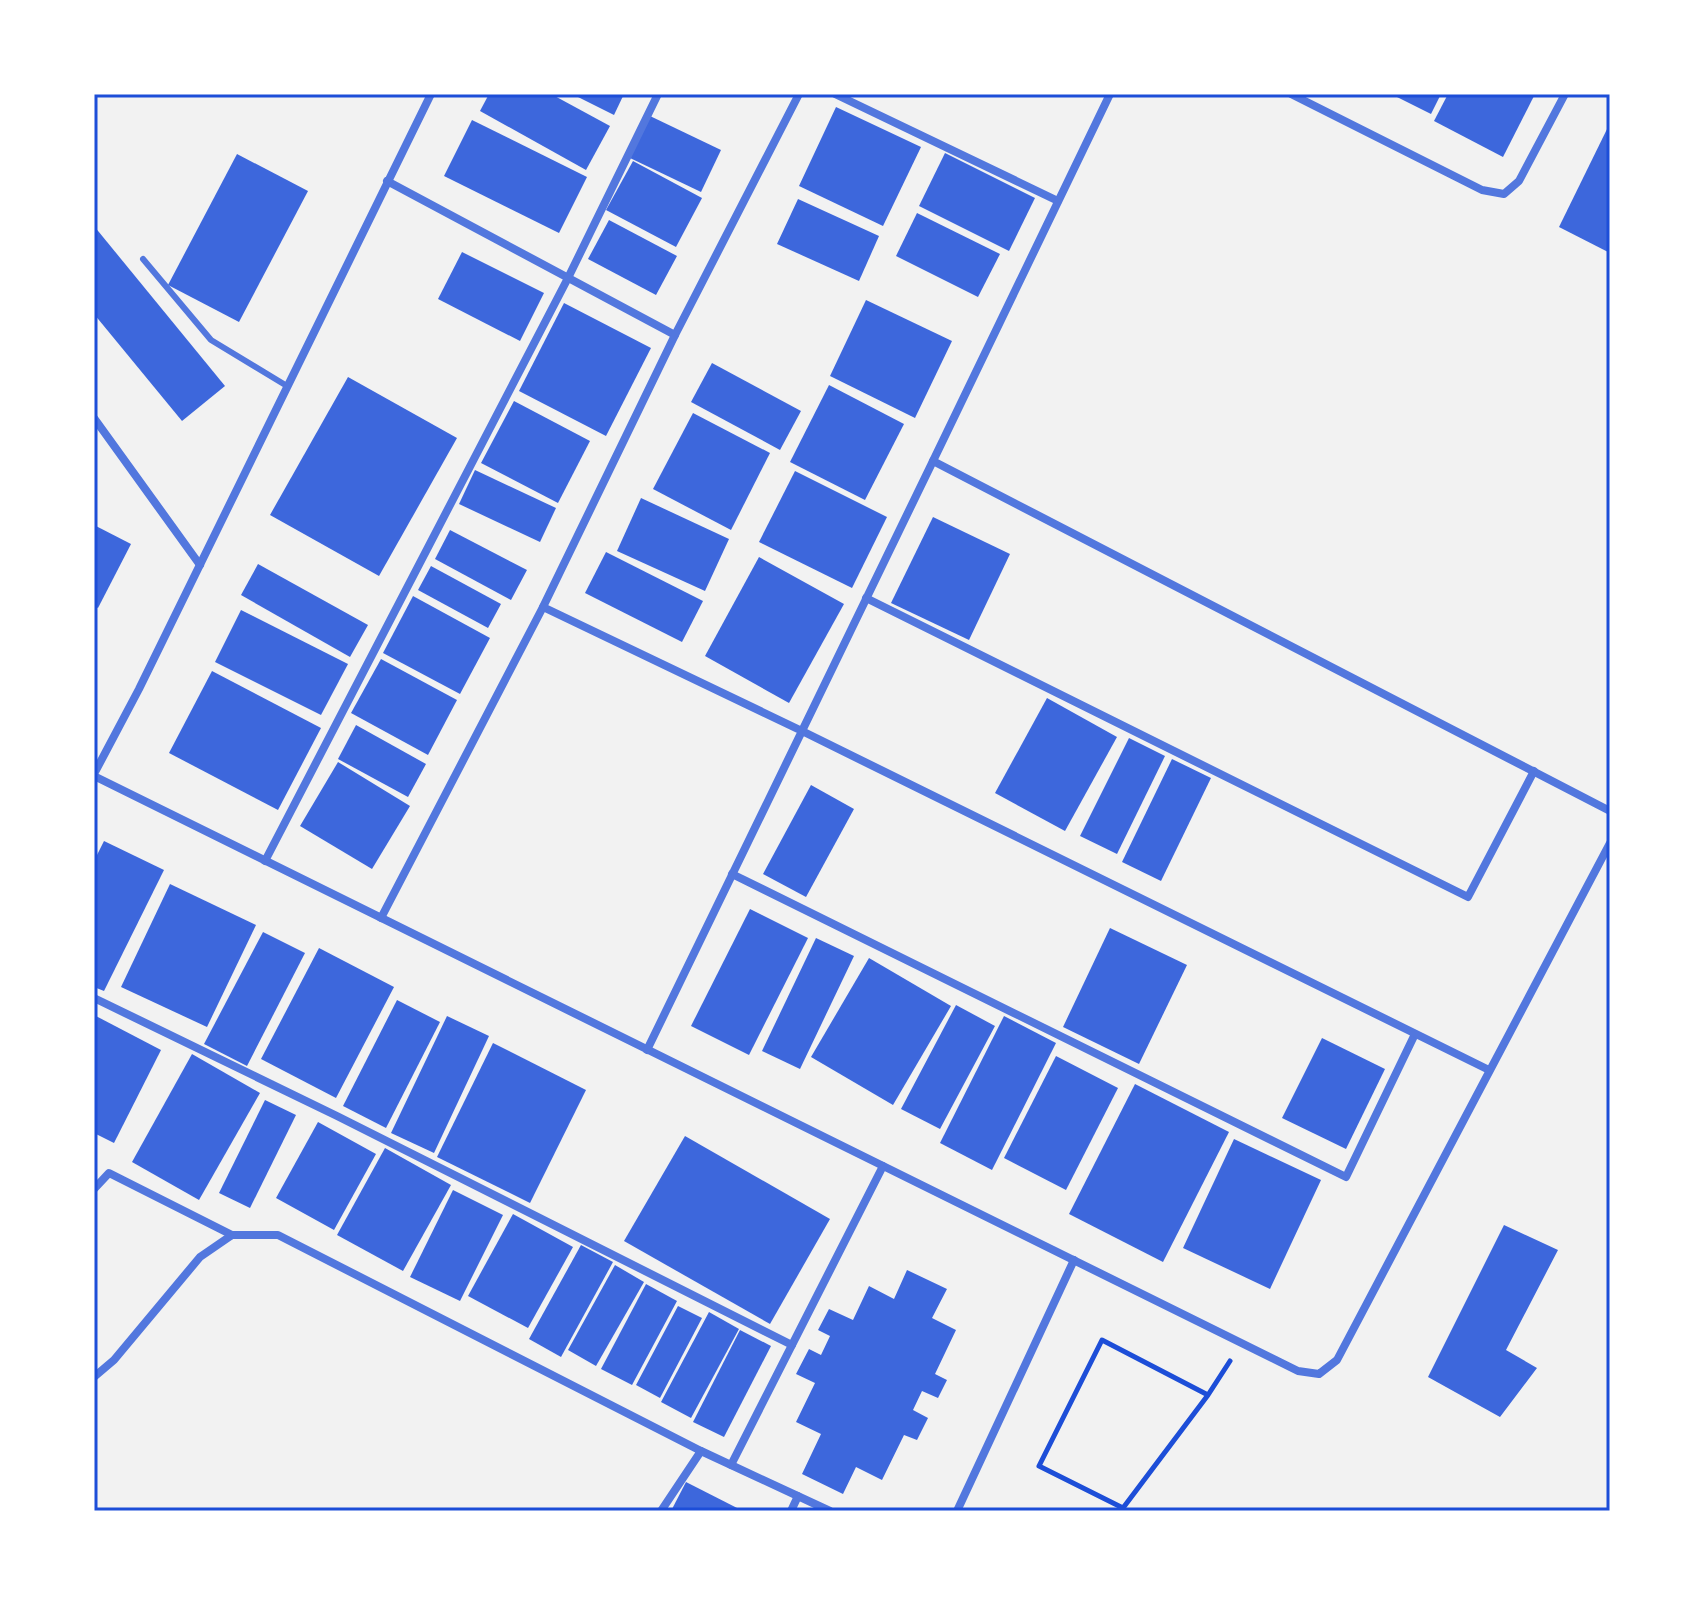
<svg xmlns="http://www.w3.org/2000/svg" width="1704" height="1605" font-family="'Sofia Sans Condensed',sans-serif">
  <rect width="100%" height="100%" fill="#f2f2f2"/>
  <g fill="#3d67dc">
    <polygon points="489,94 551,94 610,126 586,170 480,111"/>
    <polygon points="572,94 624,94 614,115"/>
    <polygon points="1391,94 1441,94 1431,114"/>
    <polygon points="1448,94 1535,94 1503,157 1434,121"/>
    <polygon points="836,107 921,147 883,226 799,186"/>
    <polygon points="650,116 721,150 701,192 630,158"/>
    <polygon points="472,120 587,177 559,233 444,176"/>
    <polygon points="1610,123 1610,253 1559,227"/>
    <polygon points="945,153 1035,198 1009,251 919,206"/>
    <polygon points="237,154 308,191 239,322 168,285"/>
    <polygon points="633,161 702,198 676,247 606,210"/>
    <polygon points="798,199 879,236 859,281 777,244"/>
    <polygon points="917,213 1000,254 978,297 896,256"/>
    <polygon points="609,220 677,256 656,295 588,259"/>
    <polygon points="94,226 225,386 182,421 94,314"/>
    <polygon points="462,252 544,293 520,341 438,299"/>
    <polygon points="866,300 952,341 915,418 830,376"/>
    <polygon points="564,303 651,348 606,436 519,391"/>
    <polygon points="712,363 801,411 780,450 691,402"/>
    <polygon points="348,377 457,438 379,576 270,515"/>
    <polygon points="829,385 904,424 865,500 790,462"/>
    <polygon points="514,401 590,441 558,503 481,463"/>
    <polygon points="693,413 770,453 731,530 653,489"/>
    <polygon points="475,470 556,508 540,542 459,504"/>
    <polygon points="795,471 887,517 852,588 759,542"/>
    <polygon points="641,498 729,539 705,591 617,551"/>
    <polygon points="933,517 1010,554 969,640 891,603"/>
    <polygon points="94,525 131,544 98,608 94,606"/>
    <polygon points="450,530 527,570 511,600 435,559"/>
    <polygon points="606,552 703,601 682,642 585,593"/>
    <polygon points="759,557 844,604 789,703 705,656"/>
    <polygon points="258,564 368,625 350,657 241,595"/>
    <polygon points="431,566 501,604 488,628 418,590"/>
    <polygon points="413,596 490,638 460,694 383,653"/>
    <polygon points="241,610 348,664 321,715 215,662"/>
    <polygon points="381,659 457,700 428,755 351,713"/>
    <polygon points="212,671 321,728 278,810 169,753"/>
    <polygon points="1047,698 1117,737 1065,831 995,793"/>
    <polygon points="356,725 426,764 408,797 338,759"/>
    <polygon points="1129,738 1165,756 1117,854 1080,836"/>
    <polygon points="1172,759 1211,778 1161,881 1122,862"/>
    <polygon points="338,762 410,806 372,869 300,826"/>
    <polygon points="811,785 854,809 806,897 763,874"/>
    <polygon points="104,841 164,870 104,991 94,987 94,861"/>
    <polygon points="170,884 256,925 207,1027 121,987"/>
    <polygon points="750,909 808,938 749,1055 691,1026"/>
    <polygon points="1110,928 1187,965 1139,1064 1063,1027"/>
    <polygon points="263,932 305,953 247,1066 204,1044"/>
    <polygon points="816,938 854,956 800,1069 762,1051"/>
    <polygon points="319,948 394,987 336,1098 261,1059"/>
    <polygon points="869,958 951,1006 893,1105 811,1057"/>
    <polygon points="397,1000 440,1022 386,1128 343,1106"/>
    <polygon points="956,1005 995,1026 940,1129 901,1109"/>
    <polygon points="94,1015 161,1050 114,1143 94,1133"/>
    <polygon points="447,1016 489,1036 434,1153 391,1133"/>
    <polygon points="1004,1016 1056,1043 992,1170 940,1143"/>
    <polygon points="1322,1038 1385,1069 1346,1149 1282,1118"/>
    <polygon points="493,1043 586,1090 530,1203 437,1157"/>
    <polygon points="192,1054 260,1093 199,1200 132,1162"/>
    <polygon points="1056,1056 1118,1088 1066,1190 1004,1158"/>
    <polygon points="1135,1084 1229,1132 1163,1262 1069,1214"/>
    <polygon points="265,1100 296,1115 250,1208 219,1193"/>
    <polygon points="318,1122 376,1154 334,1230 276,1198"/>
    <polygon points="685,1136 830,1219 770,1324 624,1241"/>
    <polygon points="1234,1139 1321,1180 1270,1289 1183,1248"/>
    <polygon points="385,1148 451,1185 403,1271 337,1235"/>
    <polygon points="453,1190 503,1215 460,1301 410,1277"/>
    <polygon points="513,1214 573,1247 528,1328 468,1296"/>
    <polygon points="1504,1225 1558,1250 1506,1350 1537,1368 1500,1417 1428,1377"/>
    <polygon points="581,1245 613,1262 561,1357 529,1339"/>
    <polygon points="615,1265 644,1282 596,1366 568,1350"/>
    <polygon points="907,1270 947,1289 932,1318 956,1330 935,1374 947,1380 938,1398 922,1391 913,1410 928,1418 917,1440 904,1435 882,1480 856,1467 843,1494 802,1474 821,1434 796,1422 815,1383 796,1374 809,1349 821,1355 830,1336 818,1330 829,1309 853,1320 869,1286 894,1299"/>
    <polygon points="646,1284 677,1301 632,1385 601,1369"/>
    <polygon points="678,1306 702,1318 660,1398 636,1385"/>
    <polygon points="709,1312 739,1329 691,1418 661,1402"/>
    <polygon points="740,1330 771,1346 724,1437 693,1422"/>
    <polygon points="686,1482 743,1511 671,1511"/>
  </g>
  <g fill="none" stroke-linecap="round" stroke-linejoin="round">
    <polyline stroke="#1d4ed8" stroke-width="5" points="1208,1395 1123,1508 1039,1466 1102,1340 1208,1395 1230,1361"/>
    <polyline stroke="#5277de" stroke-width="6" points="143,259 211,340 287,386"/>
    <g stroke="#5277de" stroke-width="8">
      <polyline points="835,94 1058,201"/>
      <polyline points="1291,94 1482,190 1504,194 1519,181 1565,94"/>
      <polyline points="387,181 675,335"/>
      <polyline points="94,418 200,565"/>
      <polyline points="933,461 1110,94"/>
      <polyline points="866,598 1468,897 1534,771"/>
      <polyline points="543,607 675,335 799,94"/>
      <polyline points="94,774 139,689 431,94"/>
      <polyline points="94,776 1298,1371 1319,1374 1337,1360 1610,843"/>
      <polyline points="265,861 568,278 658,94"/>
      <polyline points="732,874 1346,1177 1415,1034"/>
      <polyline points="381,918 543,607 802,731 647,1050"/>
      <polyline points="94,998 337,1116 792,1345"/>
      <polyline points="1489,1070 802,731 933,461 1610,811"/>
      <polyline points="94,1189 109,1173 232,1235"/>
      <polyline points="94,1377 114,1360 200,1257 232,1235 278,1235 701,1451 661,1511"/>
      <polyline points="701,1451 830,1511"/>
      <polyline points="731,1465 883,1166"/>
      <polyline points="791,1511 798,1496"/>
      <polyline points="957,1511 1074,1260"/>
    </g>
  </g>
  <rect width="1704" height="1605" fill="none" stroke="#ffffff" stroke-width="192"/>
  <rect x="96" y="96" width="1512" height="1413" fill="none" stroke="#1d4ed8" stroke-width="3"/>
</svg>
